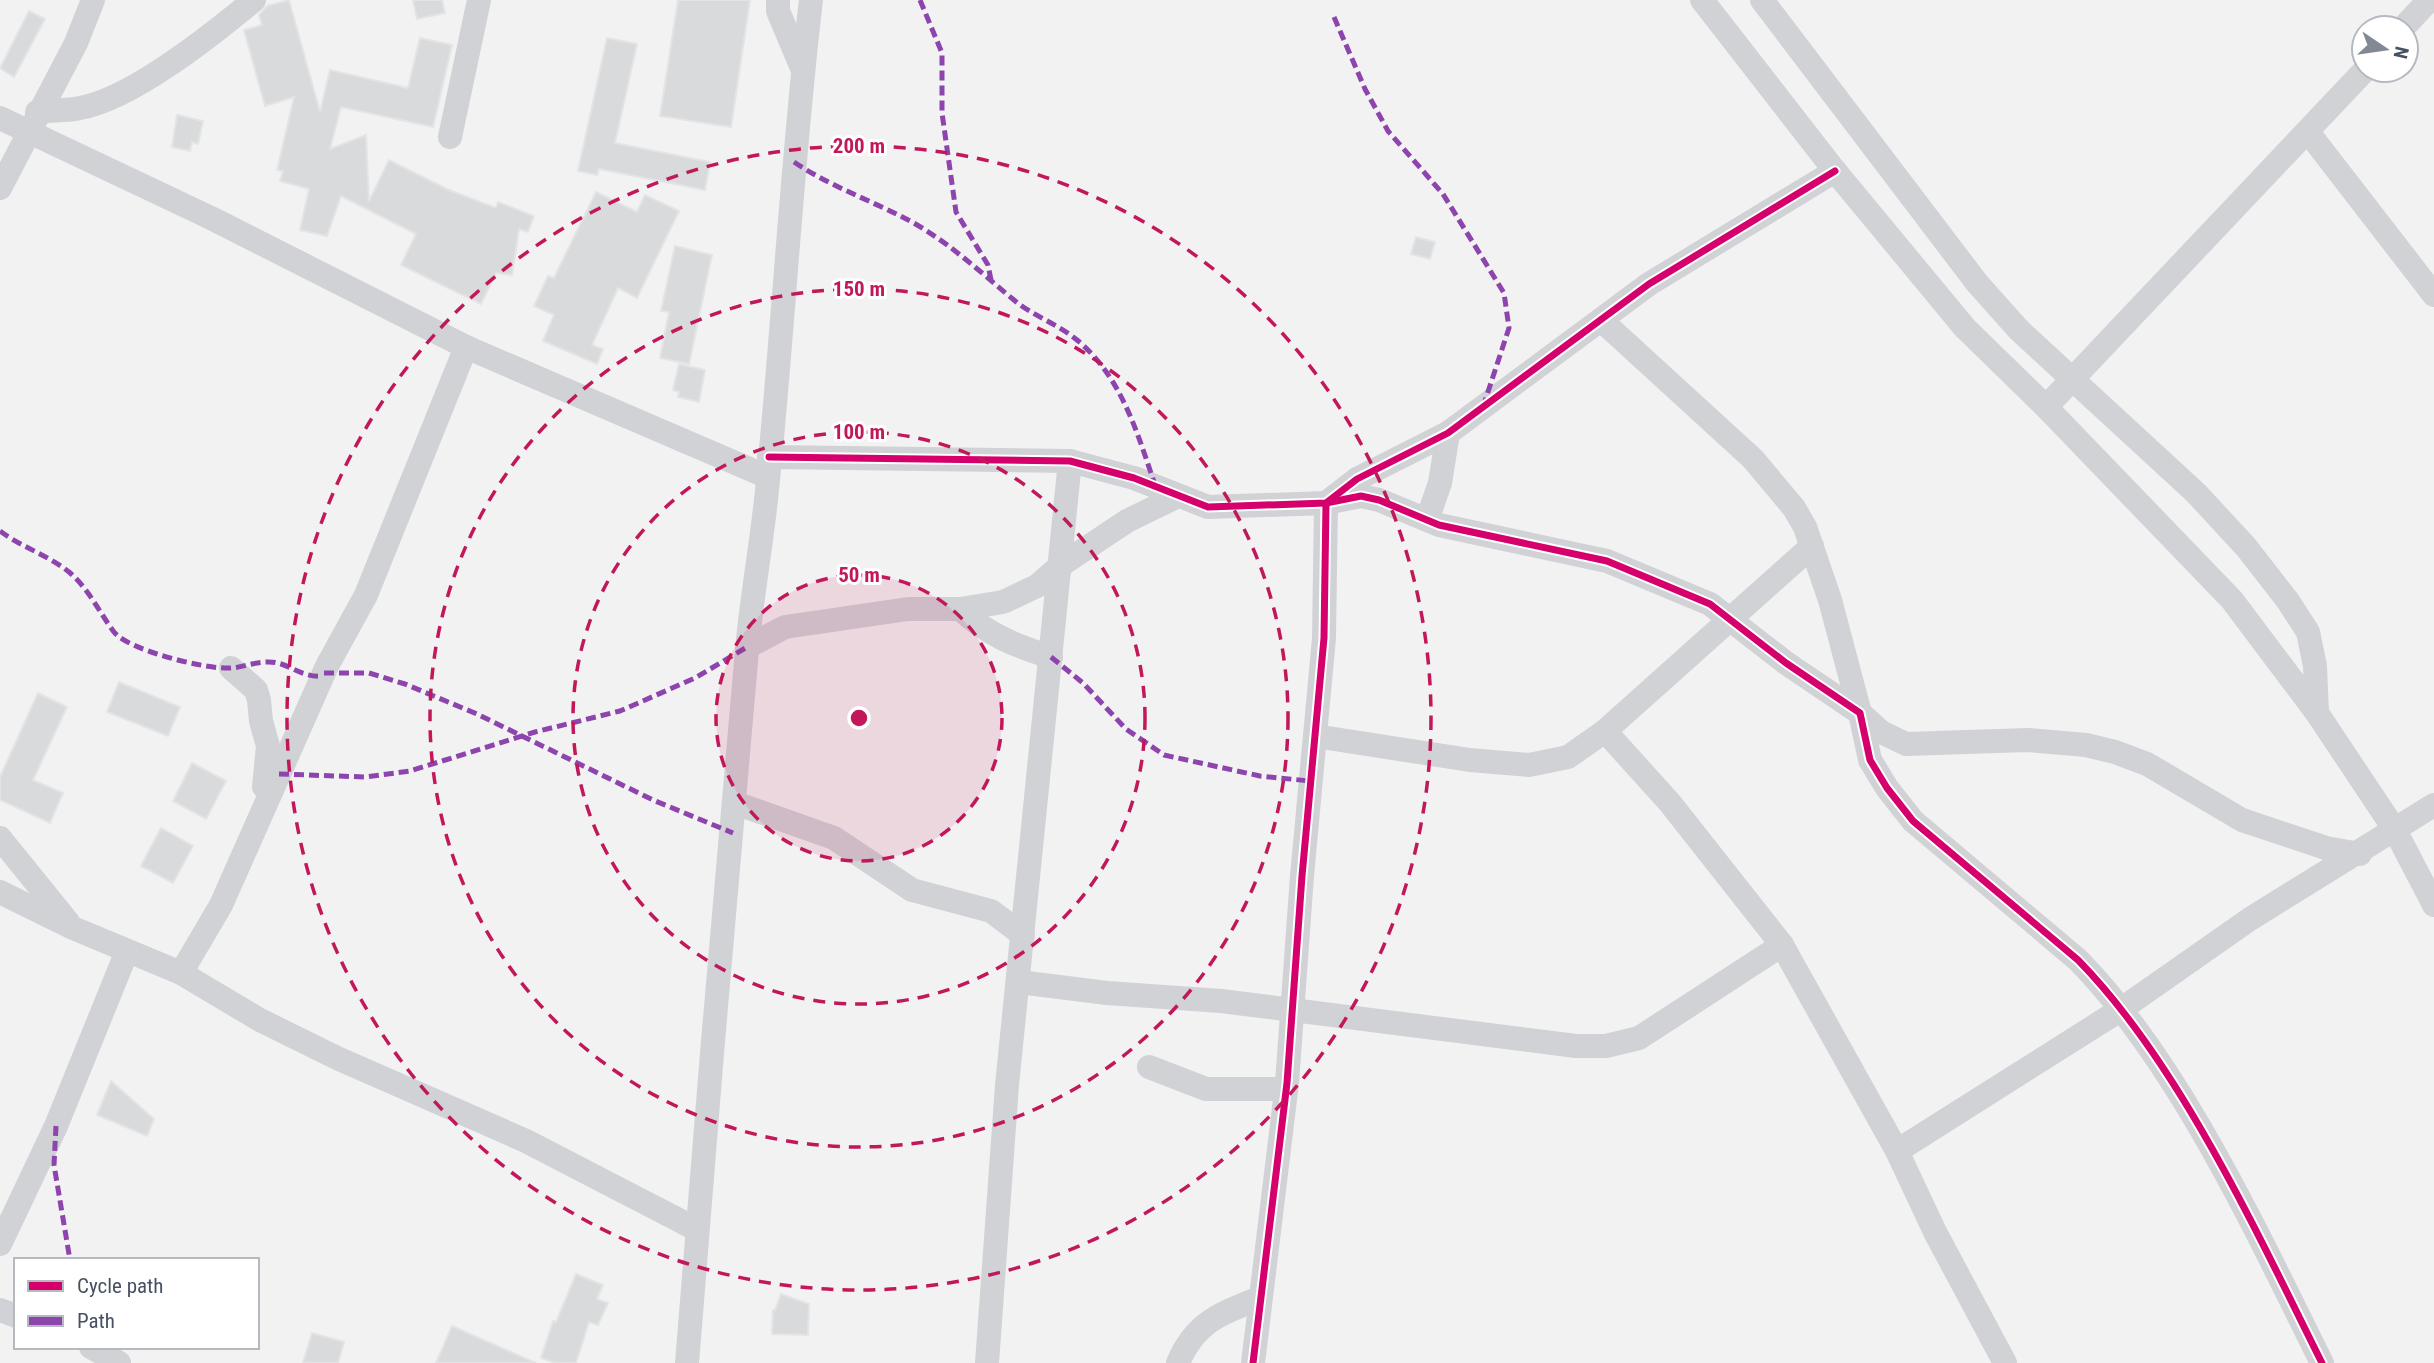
<svg xmlns="http://www.w3.org/2000/svg" width="2434" height="1363" font-family="'Roboto Condensed',sans-serif">
  <rect width="100%" height="100%" fill="#f2f2f2"/>
  <g fill="#d9dadc" stroke="#e3e4e5" stroke-width="2">
    <polygon points="289,0 320,112 330,70 408,88 420,38 452,45 433,127 341,107 330,149 366,135 369,201 389,160 449,190 496,208 498,202 534,216 528,232 519,229 512,275 496,273 481,304 401,265 416,234 341,196 327,236 300,230 309,189 280,181 283,171 277,170 294,97 265,106 244,30 262,25 259,15 267,6"/>
    <polygon points="413,0 442,0 445,13 417,19"/>
    <polygon points="678,0 750,0 731,127 660,116"/>
    <polygon points="29,11 45,19 14,77 0,68"/>
    <polygon points="607,38 637,44 615,143 710,162 705,190 599,169 597,175 578,171"/>
    <polygon points="177,115 203,121 198,144 192,142 190,151 172,147"/>
    <polygon points="596,192 637,212 645,195 679,211 637,298 618,288 592,345 603,349 597,364 543,341 554,315 534,306 548,276 554,278"/>
    <polygon points="1416,237 1435,242 1430,259 1411,254"/>
    <polygon points="675,246 712,255 689,364 660,358 669,312 661,311"/>
    <polygon points="679,364 705,370 699,402 678,397 679,392 673,390"/>
    <polygon points="119,682 180,707 168,736 107,712"/>
    <polygon points="38,693 67,707 33,780 63,793 50,823 0,800 0,777"/>
    <polygon points="192,763 226,781 206,819 173,801"/>
    <polygon points="161,828 193,846 173,883 141,866"/>
    <polygon points="111,1081 154,1119 147,1136 97,1115"/>
    <polygon points="576,1274 603,1285 597,1299 608,1303 598,1325 589,1322 576,1363 555,1363 541,1358 553,1321 556,1322"/>
    <polygon points="781,1294 809,1304 808,1335 772,1334 773,1310 775,1310"/>
    <polygon points="452,1326 536,1363 436,1363"/>
    <polygon points="312,1333 344,1342 338,1363 303,1363"/>
  </g>
  <g fill="none" stroke-linecap="round" stroke-linejoin="round">
    <g stroke="#d0d2d5" stroke-width="24">
      <polyline points="778,0 778,11 802,68"/>
      <polyline points="1702,0 1835,171 1965,328 2046,407 2232,600 2317,713 2395,830 2434,905"/>
      <polyline points="1762,0 1977,283 2019,330 2196,493 2246,547 2288,601 2308,632 2315,666 2317,713"/>
      <polyline points="2403,28 2429,0"/>
      <path d="M37 112C51 110 66 111 80 108 132 99 213 34 254 0"/>
      <polyline points="0,118 211,218 466,347 768,477"/>
      <polyline points="2308,132 2434,295"/>
      <polyline points="450,137 479,0"/>
      <polyline points="0,188 76,43 93,0"/>
      <polyline points="1601,320 1753,459 1794,508 1805,527 1830,600 1860,713 1881,732 1906,744 2028,740 2086,745 2115,752 2147,764 2242,820 2326,848 2360,854"/>
      <polyline points="2046,407 2365,70"/>
      <path d="M769 457 1070 461 1134 478 1208 507 1326 503 1361 496 1379 500 1439 525 1607 561 1710 604 1786 663 1860 713 1870 760 1887 788 1913 821 2078 960C2180 1064 2257 1233 2322 1363"/>
      <polyline points="1427,520 1440,483 1448,433"/>
      <path d="M960 609C988 635 1016 646 1051 657"/>
      <polyline points="747,647 785,627 908,609 960,609 1003,602 1037,586 1061,565 1127,521 1176,497"/>
      <polyline points="231,668 256,690 259,700 261,721 268,746 264,787"/>
      <polyline points="1605,731 1670,803 1782,945 1897,1151 1935,1232 2005,1363"/>
      <polyline points="1315,736 1470,760 1529,765 1568,757 1605,731 1812,546"/>
      <polyline points="735,803 834,838 912,890 991,911 1023,935"/>
      <polyline points="0,838 68,922"/>
      <polyline points="0,892 73,928 181,973 260,1020 337,1058 526,1141 696,1229"/>
      <polyline points="181,973 221,905 327,666 366,595 466,347"/>
      <polyline points="1019,982 1107,993 1221,1001 1576,1046 1606,1046 1639,1038 1782,945"/>
      <polyline points="1149,1067 1206,1089 1286,1089"/>
      <polyline points="1897,1151 2120,1010 2250,919 2434,805"/>
      <polyline points="0,1244 56,1126 127,951"/>
      <polyline points="0,1310 16,1316"/>
      <polyline points="91,1347 119,1363"/>
      <path d="M687 1363C706 1125 725 888 747 650 752 593 763 537 768 480 784 320 792 159 811 0"/>
      <polyline points="987,1363 1007,1085 1070,461"/>
      <path d="M1178 1363C1195 1322 1220 1314 1260 1298"/>
      <polyline points="1253,1363 1287,1083 1302,876 1324,638 1326,503 1357,479 1448,433 1649,284 1835,171"/>
    </g>
    <g stroke="#8e44ad" stroke-width="5" stroke-dasharray="10 5" stroke-linecap="butt">
      <polyline points="920,0 942,53 942,113 956,212 988,265 991,280"/>
      <polyline points="1334,17 1365,89 1388,131 1443,194 1504,293 1509,328 1484,404"/>
      <path d="M794 162C831 187 873 201 912 222 951 244 980 272 1014 300 1033 316 1058 324 1077 340 1122 377 1138 435 1156 488"/>
      <path d="M0 531C21 547 48 555 69 572 89 589 99 612 114 632 128 650 202 668 225 668 239 669 253 662 267 662 288 661 299 678 323 676"/>
      <polyline points="1051,657 1083,683 1126,729 1164,755 1260,776 1310,781"/>
      <polyline points="324,673 369,673 405,684 477,714 653,800 733,833"/>
      <polyline points="279,774 366,777 410,771 535,732 620,711 695,678 747,647"/>
      <polyline points="56,1126 54,1165 70,1260"/>
    </g>
    <g stroke="#fff" stroke-width="11">
      <g id="cycleway">
        <path d="M769 457 1070 461 1134 478 1208 507 1326 503 1361 496 1379 500 1439 525 1607 561 1710 604 1786 663 1860 713 1870 760 1887 788 1913 821 2078 960C2180 1064 2257 1233 2322 1363"/>
        <polyline points="1253,1363 1287,1083 1302,876 1324,638 1326,503 1357,479 1448,433 1649,284 1835,171"/>
      </g>
    </g>
    <use href="#cycleway" stroke="#d6006c" stroke-width="7"/>
  </g>
  <circle cx="859" cy="718" r="143" fill="#c2185b" fill-opacity=".12"/>
  <g fill="none" stroke="#c2185b" stroke-width="3.5" stroke-dasharray="12 9">
    <circle cx="859" cy="718" r="143"/>
    <circle cx="859" cy="718" r="286"/>
    <circle cx="859" cy="718" r="429"/>
    <circle cx="859" cy="718" r="572"/>
  </g>
  <circle cx="859" cy="718" r="10" fill="#c2185b" stroke="#fff" stroke-width="3.5"/>
  <g font-size="21" text-anchor="middle" font-weight="bold" fill="#c2185b" stroke="#fff" stroke-width="6" stroke-linejoin="round" paint-order="stroke">
    <text x="859" y="153">200 m</text>
    <text x="859" y="296">150 m</text>
    <text x="859" y="439">100 m</text>
    <text x="859" y="582">50 m</text>
  </g>
  <rect x="14" y="1258" width="245" height="91" fill="#ffffff" stroke="#b5b9c0" stroke-width="2"/>
  <rect x="28" y="1281" width="35" height="10" fill="#d6006c" stroke="#b5b9c0" stroke-width="2"/>
  <text x="77" y="1293" font-size="21" fill="#475161">Cycle path</text>
  <rect x="28" y="1316" width="35" height="10" fill="#8e44ad" stroke="#b5b9c0" stroke-width="2"/>
  <text x="77" y="1328" font-size="21" fill="#475161">Path</text>
  <g transform="translate(2385 49) rotate(103)"><circle r="33" fill="#ffffff" stroke="#b5b9c0" stroke-width="2"/>
  <path d="M0-5L12 26L0 18L-12 26Z" fill="#838994"/>
  <text y="-10" font-size="19" font-weight="bold" text-anchor="middle" fill="#475161">N</text>
  </g>
</svg>
